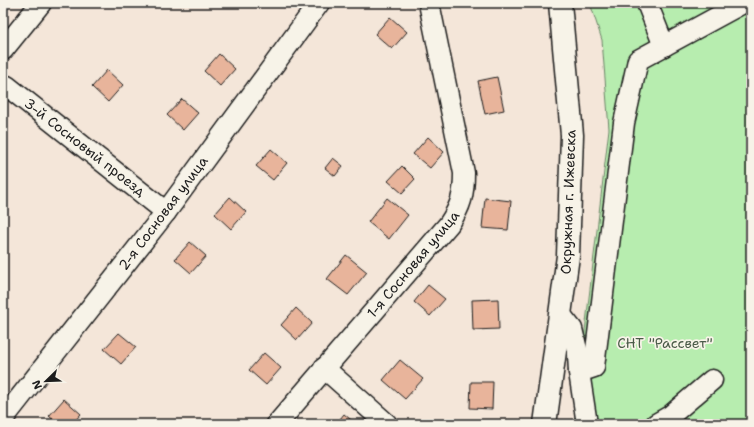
<svg xmlns="http://www.w3.org/2000/svg" width="754" height="427" font-family="'Shantell Sans',sans-serif">
  <rect width="100%" height="100%" fill="#f4e6d9"/>
  <filter id="ink" filterUnits="userSpaceOnUse"><feTurbulence type="fractalNoise" baseFrequency=".025" numOctaves="2"/><feDisplacementMap in="SourceGraphic" scale="8" xChannelSelector="R" yChannelSelector="G"/><feConvolveMatrix kernelMatrix="1 2 1 2 8 2 1 2 1" color-interpolation-filters="sRGB"/></filter>
  <g filter="url(#ink)">
    <polygon fill="#b7edaf" stroke="#6a8466" points="590,3 751,3 751,424 574,424 609,129 602,40"/>
    <g fill="#e8b49b" stroke="#1c1c1c">
      <polygon points="390,17 407,32 392,49 375,34"/>
      <polygon points="219,54 235,69 220,86 204,71"/>
      <polygon points="107,70 123,85 108,102 92,87"/>
      <polygon points="497,77 504,110 485,114 478,81"/>
      <polygon points="182,99 198,113 183,130 167,115"/>
      <polygon points="428,137 444,152 430,168 413,154"/>
      <polygon points="271,149 287,163 273,180 256,166"/>
      <polygon points="333,158 343,166 335,176 325,168"/>
      <polygon points="402,166 415,179 402,193 388,181"/>
      <polygon points="230,197 246,212 231,229 215,214"/>
      <polygon points="387,198 408,215 389,239 368,222"/>
      <polygon points="485,198 511,201 508,230 482,228"/>
      <polygon points="190,242 206,256 191,273 175,259"/>
      <polygon points="346,255 367,272 348,295 327,279"/>
      <polygon points="428,285 445,299 430,316 414,302"/>
      <polygon points="498,299 499,329 473,330 472,300"/>
      <polygon points="296,308 312,323 297,340 281,325"/>
      <polygon points="119,333 136,347 121,364 104,349"/>
      <polygon points="264,353 281,368 266,385 249,370"/>
      <polygon points="400,360 423,379 405,399 383,380"/>
      <polygon points="471,382 493,382 492,409 470,408"/>
      <polygon points="64,399 81,414 72,424 58,424 49,416"/>
      <polygon points="344,414 356,424 336,424"/>
    </g>
    <g fill="none" stroke-linecap="round" stroke-linejoin="round">
      <g stroke="#1c1c1c" stroke-width="23">
        <g id="minor">
          <polyline points="647,3 664,46"/>
          <polyline points="3,50 41,3"/>
          <polyline points="3,86 7,86 166,212"/>
          <polyline points="560,314 572,329 578,354 579,372"/>
          <polyline points="324,368 387,424"/>
          <polyline points="3,419 166,212 319,3"/>
          <path d="M277 424 449 224C461 206 464 195 464 173L429 3"/>
          <polyline points="587,424 579,372 594,367 624,123 638,60 743,3"/>
          <polyline points="656,424 670,416 712,380"/>
        </g>
      </g>
      <g stroke="#1c1c1c" stroke-width="25">
        <polyline id="major" points="545,424 568,256 572,135 560,3"/>
      </g>
      <use href="#minor" stroke="#f7f3e8" stroke-width="20"/>
      <use href="#major" stroke="#f7f3e8" stroke-width="22"/>
    </g>
  </g>
  <g text-anchor="middle" dominant-baseline="central" stroke-width="3.5" stroke-linejoin="round" paint-order="stroke">
    <g font-size="14" fill="#1c1c1c" stroke="#f7f3e8">
      <text transform="translate(85 147) rotate(38)">3-й Сосновый проезд</text>
      <text transform="translate(568 202) rotate(-88)">Окружная г. Ижевска</text>
      <text transform="translate(163 213) rotate(-53)">2-я Сосновая улица</text>
      <text transform="translate(413 264) rotate(-50)">1-я Сосновая улица</text>
    </g>
    <g font-size="14" fill="#4a5b48" stroke="#f7f3e8">
      <text x="665" y="343">СНТ "Рассвет"</text>
    </g>
  </g>
  <rect width="754" height="427" fill="none" stroke="#f7f3e8" stroke-width="16"/>
  <rect x="8" y="8" width="738" height="411" fill="none" stroke="#1c1c1c" stroke-width="1.5" filter="url(#ink)"/>
  <g transform="translate(46 381) rotate(247)" stroke="#f7f3e8" stroke-width="3" paint-order="stroke">
  <path d="M0-3L7 15L0 10L-7 15Z" fill="#1c1c1c"/>
  <text y="-6" font-size="11" font-weight="bold" text-anchor="middle" fill="#1c1c1c">N</text>
  </g>
</svg>
